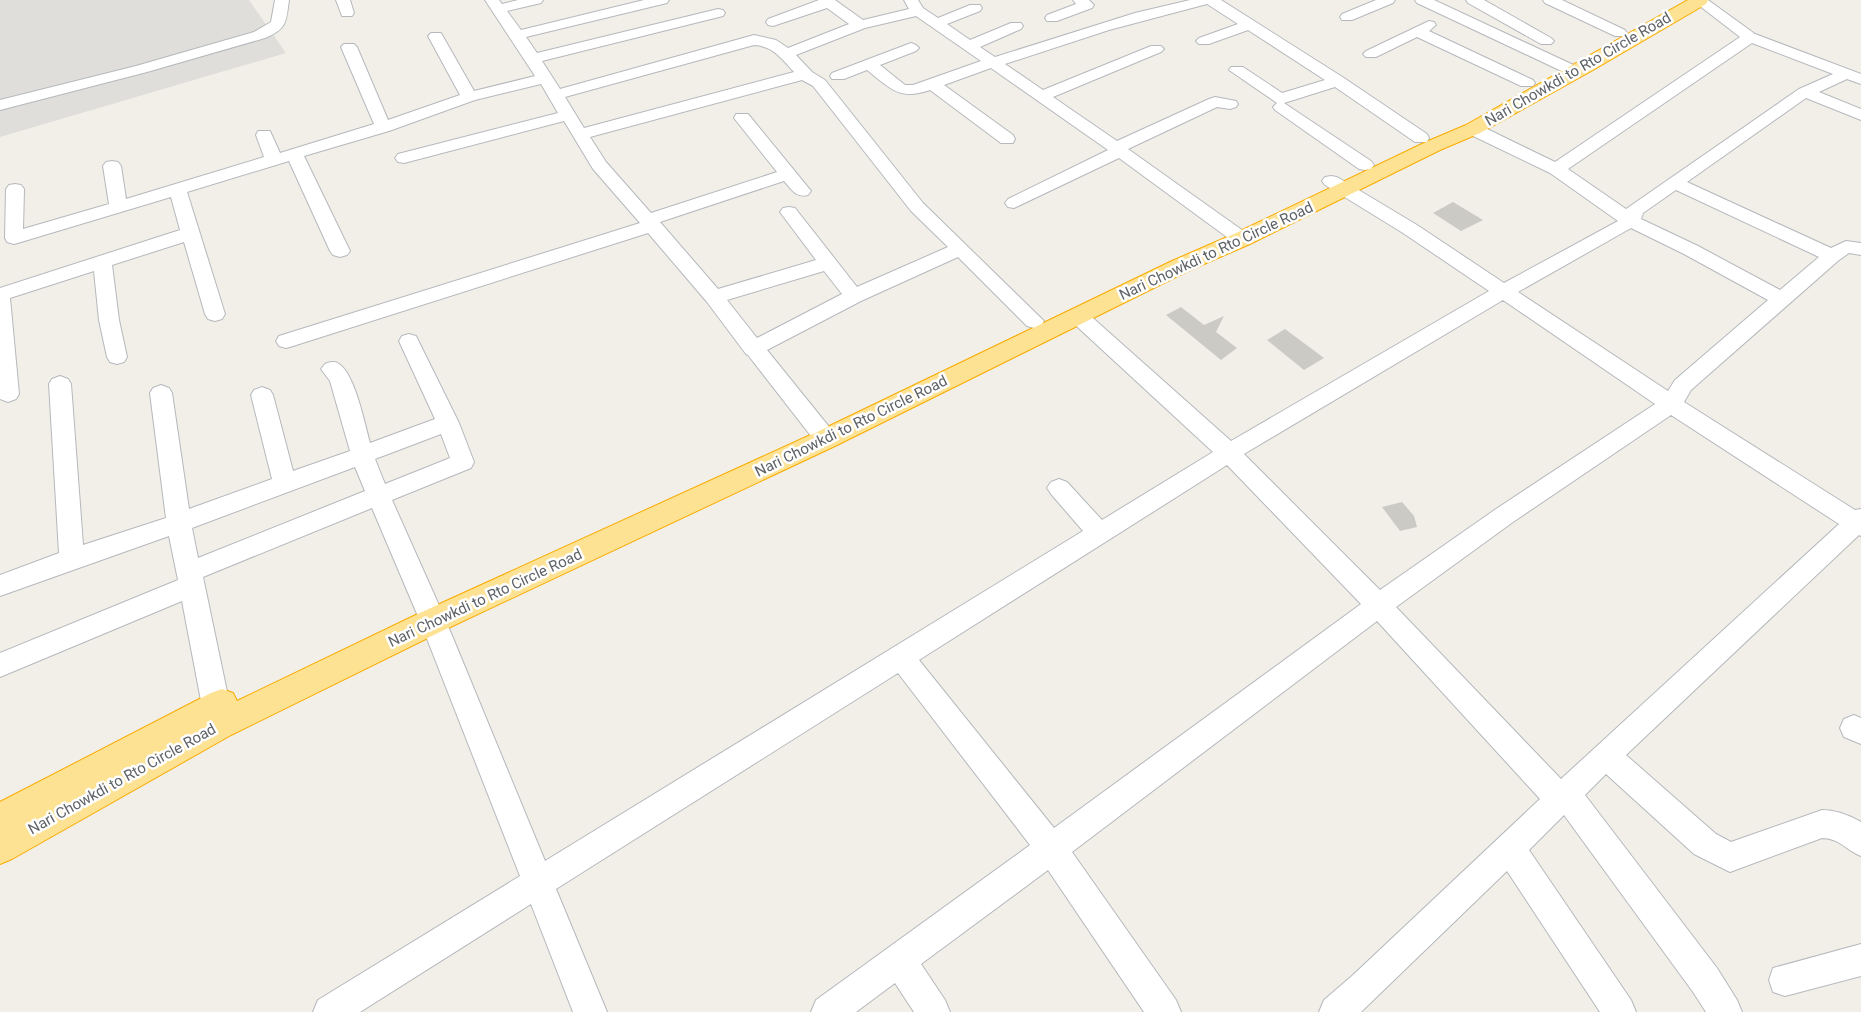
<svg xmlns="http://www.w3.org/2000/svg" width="1861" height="1012" font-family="Roboto,sans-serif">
  <rect width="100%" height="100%" fill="#f1efe8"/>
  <polygon fill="#e0deda" points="0,0 249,0 286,53 0,137"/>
  <g fill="#cccac5">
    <polygon points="1453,202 1483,220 1461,231 1433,213"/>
    <polygon points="1181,307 1204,325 1224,316 1216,332 1237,348 1221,360 1166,315"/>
    <polygon points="1285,329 1324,358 1304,370 1267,340"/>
    <polygon points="1402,502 1414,516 1417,527 1400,531 1382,507"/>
  </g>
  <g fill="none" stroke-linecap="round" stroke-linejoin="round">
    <g stroke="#b5b8bc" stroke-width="2">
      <g id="minor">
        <path d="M275 0H289C286 22 287 29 265 38L147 72 0 110V100L136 66 254 32 271 22Z"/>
        <polygon points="336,0 350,0 354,13 352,16 342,16"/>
        <path d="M485 0H499L502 4 518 0H543L541 3 507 11 521 30 644 0H669L667 3 526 37 537 53 718 9 723 10 725 13 723 16 542 61 560 89 754 35 776 40 788 48 849 24 827 8 773 26 768 25 766 22 768 19 819 0H835L863 20 909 9 904 0H918L923 8 938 18 970 5H980L982 8 980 11 947 24 970 40 1011 23H1021L1023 26 1021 29 980 47 995 57 1135 13 1190 0H1221L1344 78 1427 134 1429 138 1427 142H1415L1335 87 1284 103 1371 161 1374 165 1371 169 1365 170 1359 169 1275 110 1273 107 1277 103 1229 70 1231 67H1243L1282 93 1325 80 1248 30 1209 44H1199L1196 41 1199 38 1238 24 1207 4 1109 30 1005 64 1043 90 1151 46H1161L1164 49 1161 52 1053 97 1117 141 1209 99 1215 97 1236 101 1238 104 1236 107 1230 109 1217 107 1128 149 1249 235 1251 239 1249 243 1242 245 1235 243 1119 158 1014 208 1008 207 1005 203 1008 199 1108 150 991 68 944 85 1013 135 1015 139 1013 143H1001L930 90C899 101 890 88 867 70L844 79H832L830 76 832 73 911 43 916 45 919 48 916 51 880 65 905 85H913L981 61 916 16 865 28 796 55 812 72 825 80 923 203 1044 321 1041 326 1034 328 1027 326 958 257 861 301 767 350 834 433 837 439 834 445 826 447 818 445 748 355 746 354 707 302 648 233 293 346 286 348 279 346 276 341 279 336 640 223 593 169 564 121 404 163 398 162 395 158 398 154 558 113 541 84 475 100 389 131 304 156 350 251 347 255 340 257 333 255 330 251 289 161 187 192 225 314 222 319 215 321 208 319 205 314 184 242 112 265 119 320 127 357 124 362 117 364 110 362 107 357 99 320 94 271 10 298 19 394 16 399 8 402 0 399V288L180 230 171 197 21 242 14 244 7 242 5 238 6 189 9 185 15 184 21 185 24 189 23 229 109 204 103 166 106 162 112 161 118 162 121 166 126 199 264 157 256 135 258 131H270L280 153 374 124 341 47 344 44H354L357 47 388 120 460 95 428 36 431 33H441L474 91 535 76ZM754 45C773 46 782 59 794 72L584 128 565 97ZM802 80 813 86 911 211 948 247 857 287 795 208 789 207 783 208 780 212 816 260 718 289 660 222 784 181C792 190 796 198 808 195L811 191 748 114H736L734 118 777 172 651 213 606 162 590 137ZM824 271 842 294 757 338 727 300Z"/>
        <polygon points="1073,0 1089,0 1094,5 1092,8 1057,21 1047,21 1045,18 1047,15 1076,4"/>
        <polygon points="1376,0 1395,0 1393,3 1352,20 1342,20 1340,17 1342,14"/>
        <polygon points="1415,0 1434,0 1582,69 1584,72 1582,75 1570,75 1417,3"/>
        <polygon points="1466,0 1484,0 1551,38 1554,41 1551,44 1541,44 1468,3"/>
        <polygon points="1543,0 1562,0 1625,30 1627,33 1625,36 1615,36 1545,3"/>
        <path d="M1692 0H1708L1755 34 1861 74V84L1847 79 1819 92 1861 109V120L1806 98 1687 182 1831 248 1846 241 1861 243V255L1849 253 1839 260 1691 390 1684 402 1855 510 1861 509V536L1859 535 1626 755 1716 834 1731 842 1822 810C1836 810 1849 815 1861 822V856C1846 850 1839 838 1822 838L1730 872 1694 854 1606 774 1585 795 1717 968 1737 1000 1742 1012H1706L1693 992 1564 815 1529 850 1631 1000 1636 1012H1600L1507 871 1361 1012H1319L1324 1000 1353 975 1540 799 1377 621 1072 852 1176 1000 1181 1012H1144L1048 870 921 964 945 1000 950 1012H914L895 983 856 1012H811L816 1000 1030 845 898 673 556 889 607 1012H573L531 904 360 1012H313L318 1000 520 876 420 621 372 508 203 577 230 706 226 715 216 718 206 715 202 706 182 601 0 677V653L178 580 169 536 0 596V575L59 553 49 384 52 379 60 376 68 379 71 384 83 545 166 518 150 393 153 388 161 385 169 388 172 393 189 509 272 479 251 395 254 390 262 387 270 390 273 395 293 471 350 451 330 381 321 369 325 364C329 362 335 361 339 364 355 374 365 425 370 443L435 419 399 341 402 336 409 334 416 336 459 423 474 462 471 468 392 500 446 621 545 861 1083 531 1051 494 1047 488 1051 482 1059 479 1067 482 1102 520 1213 452 1071 321 1068 316 1071 311 1078 309 1085 311 1231 441 1489 291 1403 233 1325 185 1322 181 1325 177 1331 176 1337 177 1417 225 1504 283 1618 221 1550 173 1467 133 1465 129 1467 125H1479L1555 162 1740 37ZM1752 43 1833 74 1799 89 1626 209 1568 169ZM1676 190 1819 257 1780 290 1698 246 1641 219 1643 213ZM1631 228 1684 254 1768 300 1675 380 1668 391 1518 292ZM1503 300 1655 404 1496 509 1380 590 1244 454ZM1671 415 1839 524 1561 779 1396 607 1513 522ZM441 434 450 458 385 484 375 459ZM1227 465 1361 604 1054 828 919 660ZM355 467 365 491 198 558 192 528Z"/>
        <polygon points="1429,21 1434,22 1436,25 1429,31 1533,80 1535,83 1533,86 1521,86 1417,37 1376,57 1366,57 1363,54 1366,51"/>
        <polygon points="1854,715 1861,718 1861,744 1844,737 1840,728 1844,719"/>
        <polygon points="1861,944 1861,976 1785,996 1773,992 1769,980 1773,968"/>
      </g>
    </g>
    <g stroke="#f9ab00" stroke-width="2">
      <polygon id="highway" points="1688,0 1708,0 1706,4 1593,70 1480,133 1440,150 1250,244 1188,271 835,446 444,630 231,735 12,859 0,864 0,802 211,693 222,689 233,693 237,701 422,612 817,432 1172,261 1234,234 1426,142 1466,125"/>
    </g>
    <use href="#minor" fill="#fff" fill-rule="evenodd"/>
    <use href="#highway" fill="#fde293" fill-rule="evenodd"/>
  </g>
  <g text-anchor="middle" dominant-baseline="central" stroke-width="5" stroke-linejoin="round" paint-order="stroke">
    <g font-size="15" fill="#5f6368" stroke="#fff">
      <text transform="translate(1578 69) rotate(-30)">Nari Chowkdi to Rto Circle Road</text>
      <text transform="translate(1216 251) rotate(-25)">Nari Chowkdi to Rto Circle Road</text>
      <text transform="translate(851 426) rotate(-26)">Nari Chowkdi to Rto Circle Road</text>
      <text transform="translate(485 598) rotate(-25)">Nari Chowkdi to Rto Circle Road</text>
      <text transform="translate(122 779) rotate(-29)">Nari Chowkdi to Rto Circle Road</text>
    </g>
  </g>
</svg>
